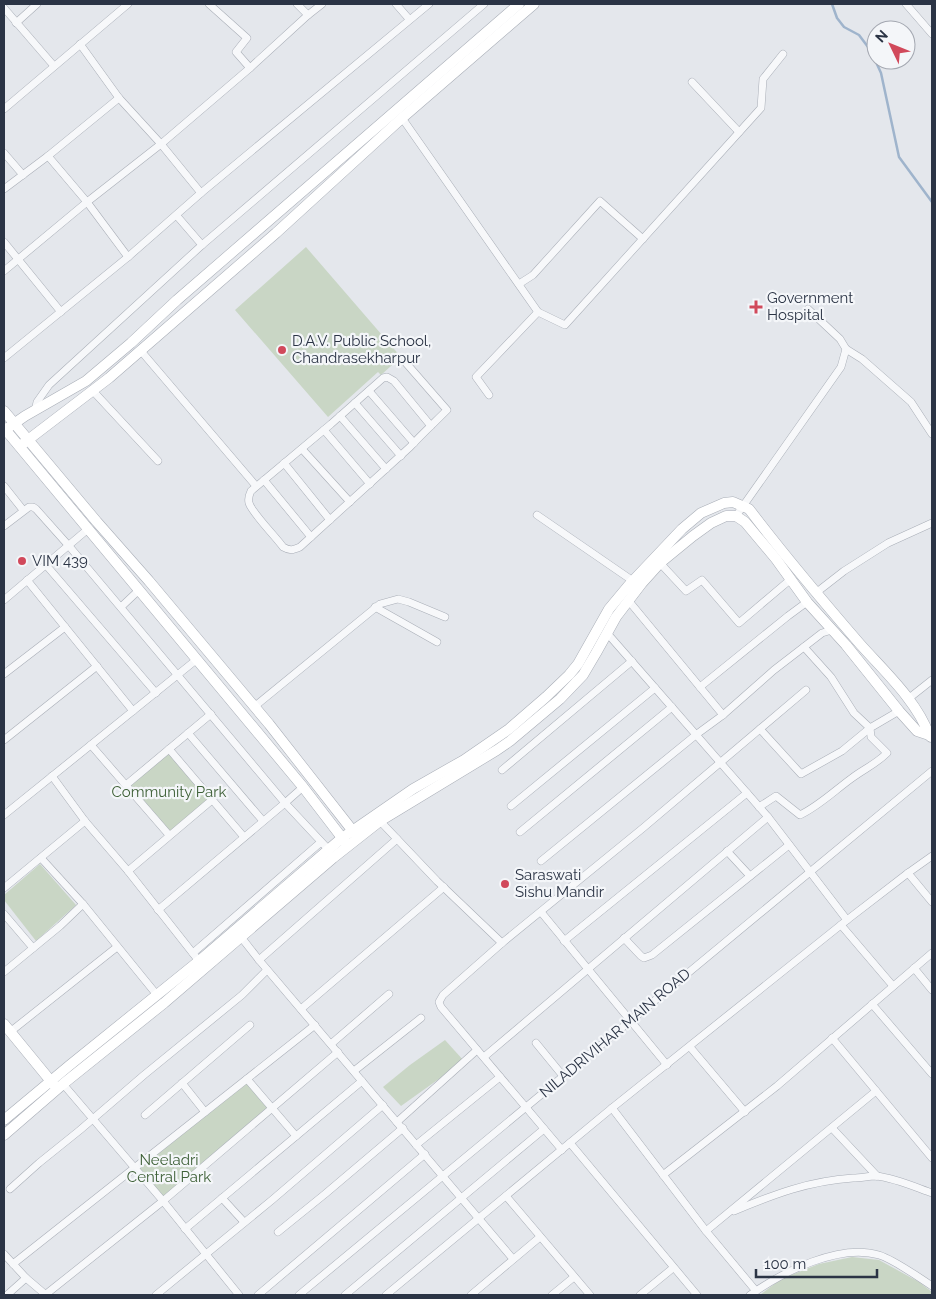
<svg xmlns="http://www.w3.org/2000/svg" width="936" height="1299" font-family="Raleway,sans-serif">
  <rect width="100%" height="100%" fill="#e4e7ec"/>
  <g fill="#c9d6c5">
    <polygon points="306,247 401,357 381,375 378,372 328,417 235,310"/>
    <polygon points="169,749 212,800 169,835 126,785"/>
    <polygon points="40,864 76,905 36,941 4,900 4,895"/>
    <polygon points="445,1040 464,1061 401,1106 383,1087 410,1065"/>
    <polygon points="247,1079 272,1108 163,1201 135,1168"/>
    <polygon points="852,1257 879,1260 919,1282 932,1292 932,1295 760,1295 781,1279 819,1264"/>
  </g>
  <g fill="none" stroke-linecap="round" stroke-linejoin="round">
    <polyline stroke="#9fb4cc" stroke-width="2.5" points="832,4 837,18 844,27 859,35 871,51 881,73 899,157 932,202"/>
    <g stroke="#a9aeb7" stroke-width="8">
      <g id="street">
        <polyline points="396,4 409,19"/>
        <polyline points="906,4 932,34"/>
        <polyline points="4,8 54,66"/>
        <polyline points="308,15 322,4"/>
        <polyline points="16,23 37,4"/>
        <polyline points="80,44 119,98 161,144 201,193"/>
        <polyline points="250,68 308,15 297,4"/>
        <polyline points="692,82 739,132"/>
        <polyline points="4,109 128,4"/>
        <polyline points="402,118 538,312 565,325 761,108 763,79 783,54"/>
        <polyline points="4,153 23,175"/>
        <polyline points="48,156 87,202 128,257"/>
        <polyline points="4,189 48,156 119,98"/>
        <polyline points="177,216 202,245"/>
        <polyline points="4,242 61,312"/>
        <polyline points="4,271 87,202 161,144 250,68 236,52 247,38 209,4"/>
        <polyline points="519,284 533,275 600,201 643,239"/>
        <polyline points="846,349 862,359 911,402 932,434"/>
        <polyline points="141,351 256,486"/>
        <polyline points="4,358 128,257 201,193 429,4"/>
        <path d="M406 363 447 410C435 422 422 434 410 447L300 547C293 550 290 551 283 547 276 537 252 513 249 503 248 499 249 495 251 491L331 424 383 378 387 377 394 381 431 426"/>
        <polyline points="93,391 158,461"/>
        <polyline points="369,391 414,443"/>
        <polyline points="489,395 476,377 538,312"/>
        <polyline points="355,403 401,456"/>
        <polyline points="35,411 37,402 49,385 202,245 484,4"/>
        <polyline points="340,416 386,469"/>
        <polyline points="324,430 370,484"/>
        <polyline points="302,449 350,502"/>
        <polyline points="284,463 330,520"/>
        <polyline points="264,480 311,537"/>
        <polyline points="4,486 23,510"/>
        <polyline points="537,515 633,581"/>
        <polyline points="736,516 841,367 846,349 840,339 808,309"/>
        <polyline points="4,526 29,507 33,507 36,509 69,546 285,803 328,849"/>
        <polyline points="660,563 686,591 702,580 739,623 791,579"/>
        <polyline points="46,565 156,693"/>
        <polyline points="27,580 133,711"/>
        <polyline points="817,592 844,571 888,543 932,523"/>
        <polyline points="4,600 88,529"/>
        <polyline points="628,600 723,715"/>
        <polyline points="121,607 139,590"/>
        <polyline points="375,607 437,642"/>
        <polyline points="607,633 768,817 847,920"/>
        <polyline points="4,674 65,627"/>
        <polyline points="700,687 788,616 807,602"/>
        <polyline points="908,699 932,680"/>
        <polyline points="254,707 380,604 398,599 409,602 445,617"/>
        <polyline points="760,729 801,774 842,751 870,728 854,713 831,677 804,647"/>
        <polyline points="188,733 263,821"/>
        <polyline points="4,740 97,666"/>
        <polyline points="91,745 169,835"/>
        <polyline points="169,749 244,837"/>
        <polyline points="502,770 632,661"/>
        <polyline points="52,776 85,821 128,871 199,961"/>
        <polyline points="126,785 211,714"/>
        <polyline points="511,806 655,688"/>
        <path d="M759 807 776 796 800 815C819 806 834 791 852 778 864 769 876 764 887 753L871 737 870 728 899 711"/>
        <polyline points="4,815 196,660"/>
        <polyline points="380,821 437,881 502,943"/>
        <polyline points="520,832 672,707"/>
        <polyline points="727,851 750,876"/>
        <polyline points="41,858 83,904 157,995"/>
        <polyline points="541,861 697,734 723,715 774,670 822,633 832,630"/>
        <polyline points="128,871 212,800"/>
        <polyline points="908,873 932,902"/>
        <polyline points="4,888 85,821"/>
        <polyline points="158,910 285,803 303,787"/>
        <polyline points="541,912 667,1065"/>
        <polyline points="4,914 33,948"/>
        <polyline points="841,925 893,986"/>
        <polyline points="241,937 259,960 513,1259"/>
        <polyline points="624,938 641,956 644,958 652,955 789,845"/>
        <polyline points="564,941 747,793"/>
        <polyline points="193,953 321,842"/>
        <polyline points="259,960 397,839"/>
        <polyline points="914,968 932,990"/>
        <polyline points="4,972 60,926 83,904"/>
        <polyline points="872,1004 932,1074"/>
        <polyline points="301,1009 444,887"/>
        <polyline points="10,1032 117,947"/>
        <polyline points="832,1038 932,1158"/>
        <polyline points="536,1043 563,1076"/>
        <polyline points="331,1044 389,994"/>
        <polyline points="690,1047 745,1112"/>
        <polyline points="484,1057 768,817"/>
        <polyline points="354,1071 421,1018"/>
        <polyline points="247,1079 296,1136"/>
        <polyline points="182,1083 205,1112"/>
        <polyline points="63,1084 163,1201 239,1295"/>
        <polyline points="612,1108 706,1231 756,1291"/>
        <polyline points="145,1115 250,1025"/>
        <polyline points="397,1122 477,1050"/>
        <polyline points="832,1128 877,1176"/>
        <polyline points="570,1143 697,1295"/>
        <polyline points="416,1145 500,1077"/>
        <polyline points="562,1150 441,1007 439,1002 443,995 502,943 643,828 806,690"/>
        <polyline points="663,1175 777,1086 932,953"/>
        <polyline points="10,1189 39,1163 80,1130 144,1075 242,995 267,970"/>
        <polyline points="506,1196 590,1295"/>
        <polyline points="222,1198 244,1222"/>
        <path d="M734 1211C775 1194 809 1181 853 1178 861 1178 869 1176 876 1176 895 1178 915 1187 932 1193"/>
        <polyline points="185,1229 362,1081"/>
        <polyline points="706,1231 876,1091"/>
        <polyline points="278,1232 325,1194 403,1128"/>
        <polyline points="4,1254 26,1278 46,1295"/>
        <polyline points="13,1264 315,1025"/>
        <polyline points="7,1295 26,1278"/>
        <polyline points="45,1295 163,1201 338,1052"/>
        <polyline points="156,1295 272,1200 383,1105"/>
        <polyline points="258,1295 425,1154"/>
        <polyline points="299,1295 932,771"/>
        <polyline points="345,1295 544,1129"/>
        <polyline points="386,1295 612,1108 847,920 908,873 932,856"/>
        <polyline points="471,1295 540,1237"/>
        <polyline points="552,1295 574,1277"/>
        <polyline points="640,1295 673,1268"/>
        <path d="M750 1295C783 1272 839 1243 879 1255 895 1260 918 1277 932 1286"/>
      </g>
    </g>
    <g stroke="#a9aeb7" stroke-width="11">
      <g id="secondary">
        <polyline points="4,411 97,522 149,581 269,724 356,835"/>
        <polyline points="4,428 303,787 346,843"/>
        <polyline points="5,430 25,416 86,381 131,343 177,300 519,4"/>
        <polyline points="20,446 109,378 276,233 402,118 534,4"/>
        <polyline points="4,1024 54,1085"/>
        <path d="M4 1120 70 1065 199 961 342 838 413 789 464 760 509 729 546 697 569 675 578 664 609 609 629 585 682 529 701 513 724 503 733 502 749 509C784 555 822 600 860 644 884 671 917 701 929 735"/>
        <polyline points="4,1135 63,1084 164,1003 333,858 380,821 497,750 510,741 560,699 583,675 596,653 616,617 642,583 660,563 693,536 711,523 726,516 736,516 745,522 776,559 807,602 846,645 899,711 917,731 929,735 931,737"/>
      </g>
    </g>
    <use href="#street" stroke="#f7f8fa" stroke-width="7"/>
    <use href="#secondary" stroke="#fff" stroke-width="10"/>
  </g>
  <g fill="#d1495b" stroke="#f4f6f9" stroke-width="2">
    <path d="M753.5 299.5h5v5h5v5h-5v5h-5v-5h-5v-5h5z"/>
    <circle cx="282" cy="350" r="5"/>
    <circle cx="22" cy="561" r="5"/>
    <circle cx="505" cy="884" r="5"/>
  </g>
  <g text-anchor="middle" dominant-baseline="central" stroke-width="4.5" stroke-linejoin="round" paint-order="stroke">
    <g font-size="15" fill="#2b3445" stroke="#f4f6f9" text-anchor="start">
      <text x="767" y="298">Government<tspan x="767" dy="17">Hospital</tspan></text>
      <text x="292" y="341">D.A.V. Public School,<tspan x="292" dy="17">Chandrasekharpur</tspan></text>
      <text x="32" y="561">VIM 439</text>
      <text x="515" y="875">Saraswati<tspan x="515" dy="17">Sishu Mandir</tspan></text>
    </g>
    <g font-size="15" fill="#3f6138" stroke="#f4f6f9">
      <text x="169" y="792">Community Park</text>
      <text x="169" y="1160">Neeladri<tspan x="169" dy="17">Central Park</tspan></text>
    </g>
    <g font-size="15" fill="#2b3445" stroke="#f4f6f9">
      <text transform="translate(615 1033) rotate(-40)">NILADRIVIHAR MAIN ROAD</text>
    </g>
  </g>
  <rect width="936" height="1299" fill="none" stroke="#2b3445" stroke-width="10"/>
  <g transform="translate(891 45) rotate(313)"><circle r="24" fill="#f4f6f9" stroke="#a4a8b1"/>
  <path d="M0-4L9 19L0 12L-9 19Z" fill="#d1495b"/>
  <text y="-8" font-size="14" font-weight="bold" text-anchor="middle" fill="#2b3445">N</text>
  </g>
  <path d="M756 1269v8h121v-8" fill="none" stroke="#2b3445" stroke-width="2.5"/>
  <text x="764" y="1269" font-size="15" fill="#2b3445" stroke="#f4f6f9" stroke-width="4" paint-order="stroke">100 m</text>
</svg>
